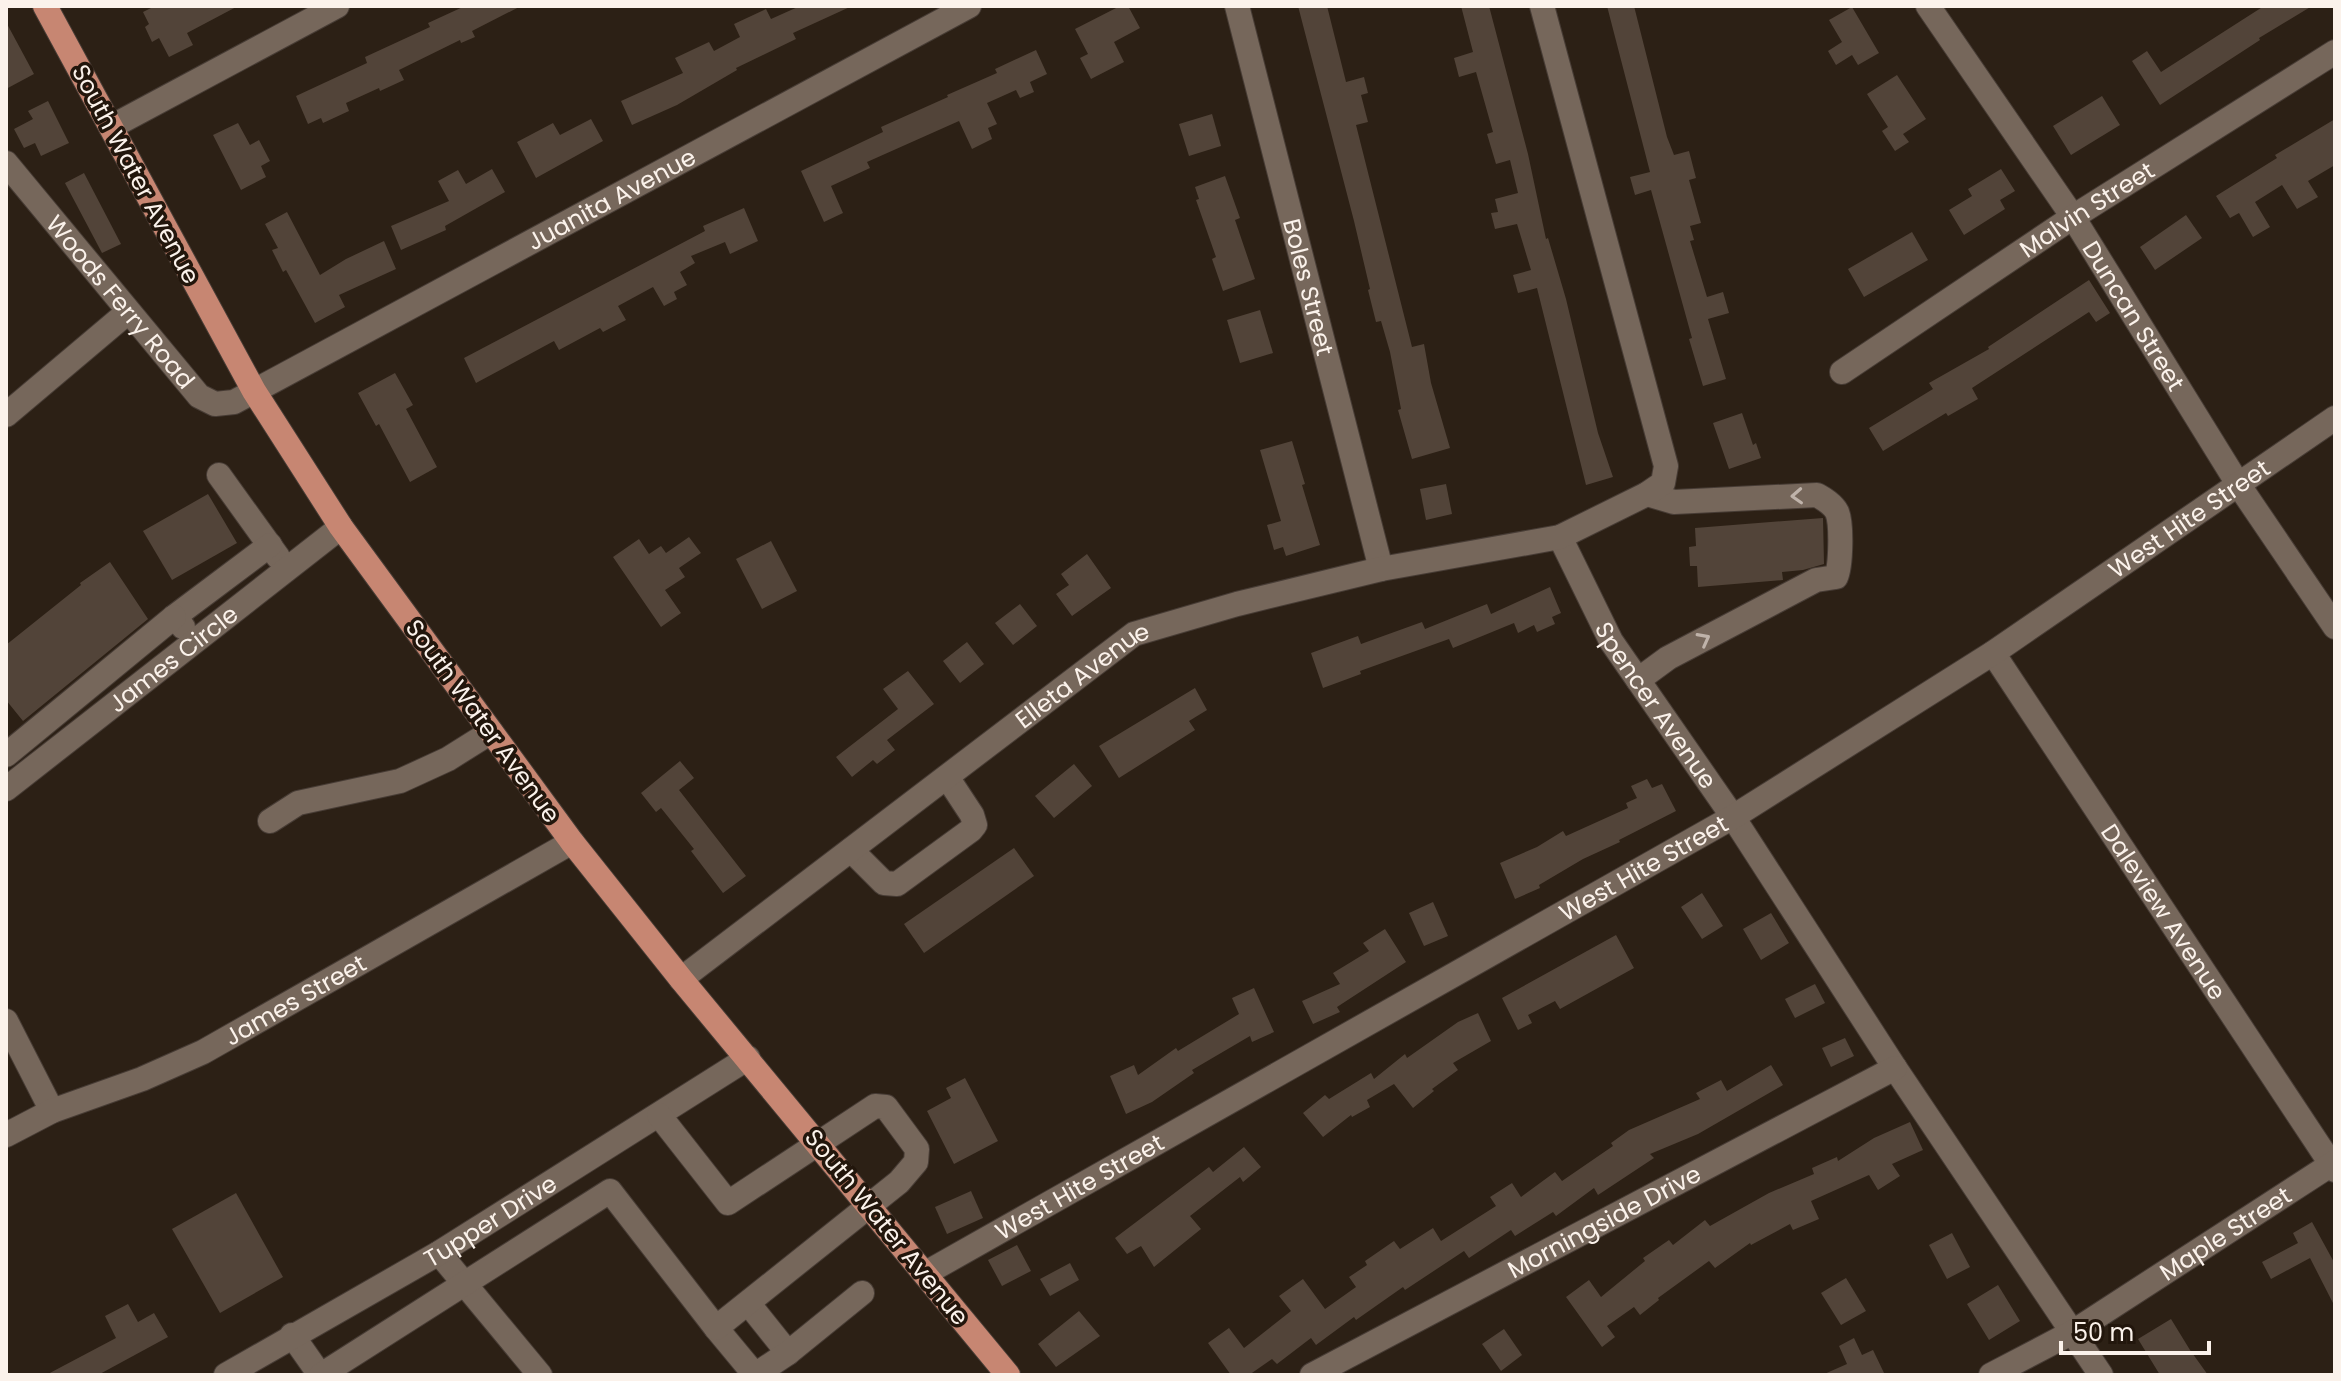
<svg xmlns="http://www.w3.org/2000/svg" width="2341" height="1381" font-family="Poppins,sans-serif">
  <rect width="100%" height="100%" fill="#2c2015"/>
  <g fill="#524439">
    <polygon points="155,6 238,6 187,33 193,45 169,57 159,38 152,42 145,27 149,24 143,12"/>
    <polygon points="465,6 521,6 472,31 475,37 461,43 460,40 399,70 404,80 380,91 379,88 346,103 349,111 323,123 321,118 308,124 296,96 367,63 365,57 430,27 428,23"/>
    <polygon points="800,6 852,6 793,33 796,39 736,68 737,70 677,105 632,125 621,101 683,73 675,58 709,42 714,51 740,37 734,24 766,9 771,19"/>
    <polygon points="1120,6 1128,6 1140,28 1114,42 1124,62 1091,79 1080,58 1088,54 1075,29"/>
    <polygon points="1298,6 1327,6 1346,82 1364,77 1368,93 1361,95 1368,122 1356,125 1412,347 1424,344 1431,383 1450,448 1412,459 1398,410 1401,409 1390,352 1381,321 1376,322 1368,290 1370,289 1354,221"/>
    <polygon points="1461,6 1489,6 1528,154 1546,239 1548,238 1566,299 1598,433 1613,477 1586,485 1537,288 1518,293 1513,275 1531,270 1517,224 1495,229 1491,213 1498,212 1495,199 1518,193 1510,160 1496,164 1487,134 1493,132 1476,72 1459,77 1454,58 1473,52"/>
    <polygon points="1607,6 1634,6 1667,137 1674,155 1689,151 1696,178 1689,180 1701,223 1690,226 1694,240 1690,241 1707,297 1723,292 1729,313 1708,319 1726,379 1703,386 1689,339 1692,338 1651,190 1635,195 1630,177 1650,172"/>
    <polygon points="2264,6 2312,6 2259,38 2260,40 2160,105 2132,61 2147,51 2161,72"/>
    <polygon points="1852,7 1879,53 1858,65 1852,55 1836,65 1828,51 1842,42 1829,20"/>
    <polygon points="6,22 34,74 6,89"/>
    <polygon points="1036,50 1047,74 1030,82 1034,92 1020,98 1016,90 987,103 997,124 988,128 992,139 972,149 959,121 867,162 870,168 831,186 843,213 824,222 801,171 883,132 881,127 948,97 947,95 997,73 995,69"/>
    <polygon points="1897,75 1926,119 1903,134 1909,142 1895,151 1882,131 1888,127 1867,94"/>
    <polygon points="2102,96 2120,125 2071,155 2053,126"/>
    <polygon points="48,101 69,143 41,156 35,143 24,148 14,129 33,119 28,111"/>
    <polygon points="1212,114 1221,146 1189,156 1179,124"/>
    <polygon points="591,119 603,141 536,178 517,142 553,123 560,135"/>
    <polygon points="2335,119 2335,165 2308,181 2318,197 2297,209 2282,185 2255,202 2270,227 2253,237 2239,213 2230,218 2216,196 2277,158 2275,155"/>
    <polygon points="238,123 250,145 259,140 270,161 261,166 266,177 241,190 213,135"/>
    <polygon points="492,169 505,192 445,226 446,230 401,250 391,226 449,201 438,181 458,170 466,184"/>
    <polygon points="2001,169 2015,191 2000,200 2005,209 1964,235 1949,210 1972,196 1968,189"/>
    <polygon points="84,173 121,244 102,253 65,183"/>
    <polygon points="1225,176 1240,218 1235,220 1255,279 1223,291 1212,259 1216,257 1196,200 1199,199 1195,187"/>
    <polygon points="744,208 758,241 730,254 725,242 691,256 695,263 680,272 687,285 674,292 677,299 664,306 653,287 618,306 626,320 603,332 600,328 559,350 554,341 476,383 464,358 705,231 703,226"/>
    <polygon points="287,212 320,275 346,259 384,241 396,269 339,295 345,307 315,323 286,270 283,272 272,250 278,248 265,224"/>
    <polygon points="2186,215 2202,238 2155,270 2140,247"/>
    <polygon points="1912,232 1928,260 1864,297 1848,269"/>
    <polygon points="2089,280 2110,313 2096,322 2089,312 1972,388 1978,399 1948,416 1946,413 1883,451 1869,428 1933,389 1929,383 1989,349 1988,347"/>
    <polygon points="1260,310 1273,353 1240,363 1227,320"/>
    <polygon points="395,373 413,405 406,409 437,467 410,482 379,424 376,426 358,393"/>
    <polygon points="1742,413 1753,445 1756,443 1761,458 1729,469 1713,423"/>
    <polygon points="1292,441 1305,484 1302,485 1320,545 1286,556 1283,547 1274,550 1267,525 1281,521 1260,450"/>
    <polygon points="1446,484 1452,514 1426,520 1420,489"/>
    <polygon points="208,494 237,543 172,580 143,531"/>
    <polygon points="1823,518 1824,564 1803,570 1782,572 1783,580 1698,587 1697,566 1690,566 1689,547 1696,546 1695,528"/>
    <polygon points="689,537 701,553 679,568 685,577 665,590 681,613 661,627 613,557 639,539 649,554 661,546 666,553"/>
    <polygon points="771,541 797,591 762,609 736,559"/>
    <polygon points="1087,554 1111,588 1072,616 1056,594 1069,585 1061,574"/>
    <polygon points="110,562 148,619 23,721 6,700 6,645 81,585 80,583"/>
    <polygon points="1550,587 1561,613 1552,617 1555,624 1537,632 1534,625 1518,633 1514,623 1453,648 1449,639 1360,671 1361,674 1323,688 1311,653 1358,636 1361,644 1422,622 1425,629 1487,604 1491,614"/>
    <polygon points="1020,604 1037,626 1013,645 995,623"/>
    <polygon points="967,642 984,664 960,683 943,661"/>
    <polygon points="908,671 934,704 887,740 895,750 877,764 873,760 852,777 836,757 898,709 883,689"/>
    <polygon points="1195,688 1207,710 1189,721 1195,730 1119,778 1099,746"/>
    <polygon points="680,761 694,778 679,790 746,876 723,893 691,851 694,849 661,808 656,812 641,793"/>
    <polygon points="1074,764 1092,786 1054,818 1035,796"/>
    <polygon points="1647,779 1652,788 1662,784 1676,811 1619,840 1620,842 1583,859 1539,885 1540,888 1515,899 1500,863 1537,847 1563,831 1566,836 1628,808 1626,803 1637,798 1631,786"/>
    <polygon points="1014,848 1034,876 924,953 904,924"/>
    <polygon points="1702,893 1723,926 1702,939 1681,907"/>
    <polygon points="1433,902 1448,936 1424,946 1409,913"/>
    <polygon points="1771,913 1789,943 1761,960 1743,929"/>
    <polygon points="1385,929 1406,962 1337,1007 1340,1012 1313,1024 1302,1001 1340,984 1333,973 1369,951 1363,943"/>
    <polygon points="1616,935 1634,968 1560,1009 1555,1001 1528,1015 1532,1023 1518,1030 1502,998"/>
    <polygon points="1815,984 1825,1003 1795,1018 1785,999"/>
    <polygon points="1254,988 1274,1032 1252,1042 1250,1036 1192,1070 1194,1073 1152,1102 1126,1114 1110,1076 1134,1065 1138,1075 1176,1048 1178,1051 1239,1014 1232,998"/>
    <polygon points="1478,1013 1491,1041 1453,1063 1458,1070 1432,1089 1434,1091 1413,1108 1394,1084 1367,1100 1370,1107 1352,1117 1351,1115 1323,1137 1303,1113 1325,1095 1329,1099 1371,1073 1374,1079 1405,1054 1407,1058 1458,1022"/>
    <polygon points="1845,1038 1854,1056 1831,1067 1822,1048"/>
    <polygon points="1771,1065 1783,1085 1698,1134 1650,1154 1654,1158 1598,1195 1594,1188 1556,1216 1553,1212 1515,1236 1511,1230 1469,1258 1464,1251 1405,1290 1403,1287 1356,1320 1354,1317 1316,1345 1311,1338 1277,1364 1272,1359 1249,1375 1231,1375 1208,1343 1229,1328 1244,1348 1291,1311 1279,1296 1303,1279 1325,1309 1356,1287 1349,1277 1367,1265 1365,1261 1394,1241 1400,1249 1433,1228 1441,1241 1496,1206 1490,1197 1512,1183 1521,1197 1555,1172 1562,1181 1613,1146 1611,1143 1629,1130 1700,1099 1696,1093 1721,1080 1727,1091"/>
    <polygon points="965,1078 998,1141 954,1164 927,1111 951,1098 946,1088"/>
    <polygon points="1910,1122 1923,1150 1892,1164 1900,1176 1878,1190 1869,1175 1811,1201 1819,1219 1793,1230 1790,1224 1751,1245 1750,1243 1715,1268 1709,1261 1658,1298 1659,1300 1640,1315 1634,1307 1607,1326 1615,1337 1602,1347 1566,1297 1589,1280 1601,1297 1645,1261 1643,1258 1669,1240 1673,1245 1705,1220 1710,1226 1769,1193 1814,1174 1812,1168 1837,1157 1838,1161 1874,1138"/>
    <polygon points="1244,1147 1261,1167 1243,1182 1240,1177 1190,1216 1201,1229 1154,1267 1141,1246 1127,1254 1115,1238 1209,1167 1213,1172"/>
    <polygon points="971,1191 983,1218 947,1234 935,1207"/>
    <polygon points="236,1193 283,1277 220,1313 172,1229"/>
    <polygon points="2312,1222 2335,1264 2335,1307 2310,1258 2271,1279 2262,1262 2298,1243 2293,1233"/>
    <polygon points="1952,1233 1970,1267 1947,1279 1929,1245"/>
    <polygon points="1017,1245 1031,1271 1002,1286 988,1260"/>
    <polygon points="1070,1263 1079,1280 1050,1296 1040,1279"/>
    <polygon points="1846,1278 1866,1311 1841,1325 1821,1293"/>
    <polygon points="1998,1285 2020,1321 1989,1340 1967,1304"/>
    <polygon points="128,1304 138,1322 154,1313 168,1337 98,1375 46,1375 116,1338 105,1316"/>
    <polygon points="1079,1311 1100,1336 1056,1367 1038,1344"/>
    <polygon points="2171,1319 2190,1350 2208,1375 2160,1375 2138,1339"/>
    <polygon points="1504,1329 1522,1355 1501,1371 1482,1344"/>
    <polygon points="1854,1338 1862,1355 1873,1350 1885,1375 1822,1375 1847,1364 1839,1346"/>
  </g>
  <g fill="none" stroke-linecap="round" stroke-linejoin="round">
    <g stroke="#473c35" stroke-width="26">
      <g id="minor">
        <path id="s1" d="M1237 6 1381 569"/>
        <path id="s2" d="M1928 6 2073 217 2238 484 2335 627"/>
        <polyline points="111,127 337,6"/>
        <path id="s3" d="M6 163 199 396 215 404 234 402 969 6"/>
        <path id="s4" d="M1842 372 2073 217 2335 52"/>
        <polyline points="6,415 128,312"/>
        <polyline points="219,475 278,557"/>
        <path id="s5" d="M1560 537 1611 641 1733 817 1895 1068 2101 1375"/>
        <polyline points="183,627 174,617 270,545"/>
        <path id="s6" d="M1993 653 2335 1170"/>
        <path d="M1638 680 1668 658 1816 580 1836 577C1841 566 1842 524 1837 512 1833 504 1824 499 1817 495L1674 502 1647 494"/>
        <polyline points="6,755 174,617"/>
        <path id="s7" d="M6 789 341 527"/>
        <polyline points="270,821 298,803 400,781 448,759 491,732"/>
        <polyline points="851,850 884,883 897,884 971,830 975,825 972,815 947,777"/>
        <path id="s8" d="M681 979 1134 634 1237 604 1381 569 1560 537 1647 494 1663 483 1666 466 1542 6"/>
        <polyline points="6,1021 52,1111"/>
        <path id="s9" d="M6 1135 52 1111 142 1079 203 1052 572 842"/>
        <polyline points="439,1253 540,1375"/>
        <path id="s10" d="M926 1273 1733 817 1993 653 2335 418"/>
        <polyline points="748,1303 788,1353"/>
        <polyline points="716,1328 755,1375 788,1353 862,1293"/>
        <polyline points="292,1335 320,1375"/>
        <path id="s11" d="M226 1375 439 1253 748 1058"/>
        <polyline points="321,1375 610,1191 716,1328 899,1182 916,1162 917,1149 886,1107 875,1106 728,1203 659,1115"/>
        <path id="s12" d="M1312 1375 1895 1068"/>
        <path id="s13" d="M1991 1375 2073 1332 2335 1162"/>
      </g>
    </g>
    <g stroke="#473c35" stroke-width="26">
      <polyline id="major" points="45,6 254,391 341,527 572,842 681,979 1008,1375"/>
    </g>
    <use href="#minor" stroke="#76675b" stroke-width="24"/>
    <use href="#major" stroke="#c78672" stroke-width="24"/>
  </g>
  <defs><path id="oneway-chevron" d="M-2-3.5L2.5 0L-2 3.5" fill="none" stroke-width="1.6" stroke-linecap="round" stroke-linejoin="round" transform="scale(2)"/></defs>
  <g stroke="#bfb3aa">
    <use href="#oneway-chevron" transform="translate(1797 496) rotate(177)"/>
    <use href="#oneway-chevron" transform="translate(1704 639) rotate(-28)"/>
  </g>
  <g text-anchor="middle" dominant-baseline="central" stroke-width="7" stroke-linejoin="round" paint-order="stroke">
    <g font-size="24" fill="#fbf2eb" stroke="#22160c">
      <text transform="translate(136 174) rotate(62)">South Water Avenue</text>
      <text stroke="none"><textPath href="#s3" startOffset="768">Juanita Avenue</textPath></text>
      <text stroke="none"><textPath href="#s4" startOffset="294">Malvin Street</textPath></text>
      <text stroke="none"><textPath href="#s1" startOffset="290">Boles Street</textPath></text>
      <text stroke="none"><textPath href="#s3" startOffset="180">Woods Ferry Road</textPath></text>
      <text stroke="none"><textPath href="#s2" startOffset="372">Duncan Street</textPath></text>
      <text stroke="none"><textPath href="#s10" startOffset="1472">West Hite Street</textPath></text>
      <text stroke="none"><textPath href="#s7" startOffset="212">James Circle</textPath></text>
      <text stroke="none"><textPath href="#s8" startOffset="504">Elleta Avenue</textPath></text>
      <text stroke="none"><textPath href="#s5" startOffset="194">Spencer Avenue</textPath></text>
      <text transform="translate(483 721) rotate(54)">South Water Avenue</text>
      <text stroke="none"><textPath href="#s10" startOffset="824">West Hite Street</textPath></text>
      <text stroke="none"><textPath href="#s6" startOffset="310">Daleview Avenue</textPath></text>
      <text stroke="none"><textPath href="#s9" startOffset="320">James Street</textPath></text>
      <text stroke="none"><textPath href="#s10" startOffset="176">West Hite Street</textPath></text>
      <text stroke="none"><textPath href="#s11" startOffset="306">Tupper Drive</textPath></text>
      <text stroke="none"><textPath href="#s12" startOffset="330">Morningside Drive</textPath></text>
      <text transform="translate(887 1227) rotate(51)">South Water Avenue</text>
      <text stroke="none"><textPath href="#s13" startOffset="274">Maple Street</textPath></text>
    </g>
  </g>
  <rect width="2341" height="1381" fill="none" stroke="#fbf2eb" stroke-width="16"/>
  <path d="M2061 1341v12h148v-12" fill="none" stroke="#fbf2eb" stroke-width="4"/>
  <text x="2073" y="1341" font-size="24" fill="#fbf2eb" stroke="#22160c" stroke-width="6" paint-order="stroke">50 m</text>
</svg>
